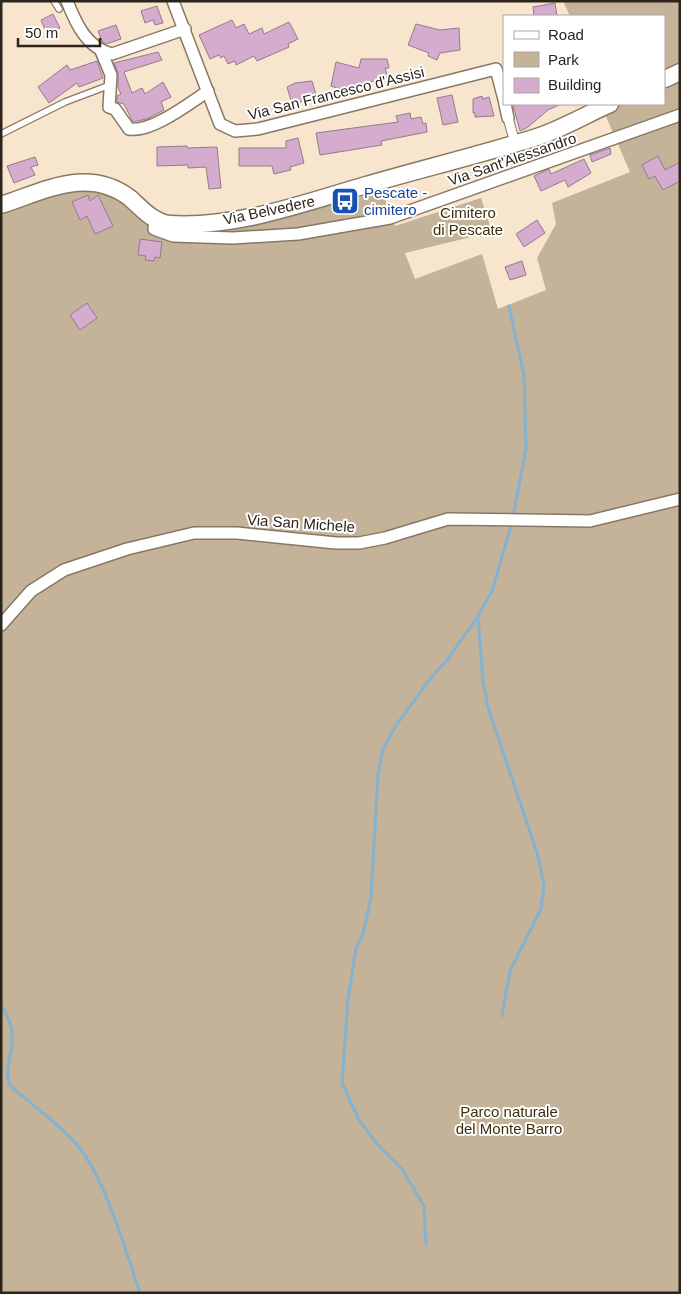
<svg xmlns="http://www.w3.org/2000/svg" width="681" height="1294" font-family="Helvetica,sans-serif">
  <rect width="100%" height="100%" fill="#f7e5cd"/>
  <polygon fill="#c4b299" points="563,1 680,1 680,1293 1,1293 1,204 95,178 158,214 196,220 378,181 395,226 481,198 492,232 405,253 415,279 482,254 498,309 546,290 537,258 556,224 552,203 630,172 604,112 622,104 665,104 665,16 570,16"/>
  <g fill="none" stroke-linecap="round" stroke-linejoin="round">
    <g stroke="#84b2d1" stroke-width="3">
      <polyline points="509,306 524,376 526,449 513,517"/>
      <polyline points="478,617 483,682 488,707 538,856 544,885 541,909 510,971 502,1016"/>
      <path d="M1 1006C26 1039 0 1065 10 1085 14 1090 20 1094 25 1098 42 1113 63 1128 78 1146 105 1178 126 1252 140 1293"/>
      <polyline points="426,1244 424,1206 402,1169 378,1145 359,1120 342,1083 348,999 356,949 363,934 371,897 378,775 383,749 397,724 430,679 448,659 478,616 492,591 512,523"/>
    </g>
  </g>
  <g fill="#d5abce" stroke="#917c8e">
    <polygon points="555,3 557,16 534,16 533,7"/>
    <polygon points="157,6 163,23 155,25 153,20 145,23 141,11"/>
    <polygon points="53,14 60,28 47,34 41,20"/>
    <polygon points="232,20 236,28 244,24 249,34 262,28 264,34 289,22 298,39 288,44 289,47 257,61 254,56 236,65 235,61 228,64 224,56 221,58 219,55 210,59 199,35"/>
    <polygon points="416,24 440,30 459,28 460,50 440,53 437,60 428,56 429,53 408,45"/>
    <polygon points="116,25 121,39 106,44 102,41 98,31"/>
    <polygon points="158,52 162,60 124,72 132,93 142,88 145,94 163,82 171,97 161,102 164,110 146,119 133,122 124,104 117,102 117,96 121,94 118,87 118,73 114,63"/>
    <polygon points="361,59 387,59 389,68 385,68 388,77 349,88 348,92 331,86 336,62 359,68"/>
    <polygon points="97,61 103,78 79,87 77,83 49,103 38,87 67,65 70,70"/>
    <polygon points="312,81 317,98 292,104 287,87 295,83"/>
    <polygon points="452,95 458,122 443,125 437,98"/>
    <polygon points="482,96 483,99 489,97 494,116 475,117 475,113 473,113 473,99"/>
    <polygon points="516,104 561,104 548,110 528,127 520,131 513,105"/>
    <polygon points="410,113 411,119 421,117 423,124 426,123 427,132 381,141 382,145 320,155 316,133 398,122 396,116"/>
    <polygon points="298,138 304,163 290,167 291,170 274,174 272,166 239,166 239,148 286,148 286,141"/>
    <polygon points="187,146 187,148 217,147 221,188 209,189 206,167 188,168 188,165 157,166 157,147"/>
    <polygon points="610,148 611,154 592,162 590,155"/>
    <polygon points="658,156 665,170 680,162 680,181 663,190 655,176 649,179 642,165"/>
    <polygon points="35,157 38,165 31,167 35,175 14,183 7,166"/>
    <polygon points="584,159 591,173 568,187 565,180 541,191 534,176 549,169 551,174"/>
    <polygon points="88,195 90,201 98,195 113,226 95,234 87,216 80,220 72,202"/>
    <polygon points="537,220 545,233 524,247 516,234"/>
    <polygon points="140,239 162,242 160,258 155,257 154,261 145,260 146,256 138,255"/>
    <polygon points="522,261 526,275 510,280 505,267"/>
    <polygon points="87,303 97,318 80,330 70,315"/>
  </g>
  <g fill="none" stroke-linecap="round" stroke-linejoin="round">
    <g stroke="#887863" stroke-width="8">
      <g id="service">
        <polyline points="54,1 59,9"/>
        <polyline points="1,134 65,102 110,85"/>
      </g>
    </g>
    <g stroke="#887863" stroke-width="11">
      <polyline id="pedestrian" points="508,118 515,143"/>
    </g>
    <g stroke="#887863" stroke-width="14">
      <g id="minor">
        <path d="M67 1C76 24 87 48 112 54L185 29"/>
        <polyline points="173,1 220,124 235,131 258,129 496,69 505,103"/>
        <path d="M101 51 111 75 109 107 115 109 129 129C151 133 190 103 208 91"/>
        <polyline points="505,104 508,118"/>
        <polyline points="155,219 154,229 173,236 233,238 298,234 390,218 680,115"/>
        <polyline points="1,625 31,591 64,570 127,549 194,533 237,533 336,543 359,543 385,538 448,519 590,521 680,499"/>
      </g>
    </g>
    <g stroke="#887863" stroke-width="19">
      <g id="secondary">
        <polyline points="665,79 680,72"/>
        <path d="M1 205C45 191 88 166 130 198 141 208 154 223 170 224 237 228 304 203 366 185 422 169 478 155 534 138 560 130 585 115 610 104"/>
      </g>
    </g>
    <use href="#service" stroke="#fff" stroke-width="5.5"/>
    <use href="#pedestrian" stroke="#fff" stroke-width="9"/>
    <use href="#minor" stroke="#fff" stroke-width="11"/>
    <use href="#secondary" stroke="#fff" stroke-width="16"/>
  </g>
  <defs>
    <g id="bus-square" transform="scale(1.4375)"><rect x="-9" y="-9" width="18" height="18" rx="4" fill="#1a4fb4" stroke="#fff"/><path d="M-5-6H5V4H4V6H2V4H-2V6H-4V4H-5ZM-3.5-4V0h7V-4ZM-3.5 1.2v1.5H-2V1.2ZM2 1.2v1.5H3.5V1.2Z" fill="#fff"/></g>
  </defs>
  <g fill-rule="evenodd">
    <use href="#bus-square" x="345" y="201"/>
  </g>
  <g text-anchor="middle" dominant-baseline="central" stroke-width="4" stroke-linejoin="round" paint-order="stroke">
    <g font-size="15" fill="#2c251c" stroke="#fff">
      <text transform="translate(336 93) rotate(-14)">Via San Francesco d'Assisi</text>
      <text transform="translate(512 159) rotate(-19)">Via Sant'Alessandro</text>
      <text transform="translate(269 210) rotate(-12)">Via Belvedere</text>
      <text transform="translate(301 523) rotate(4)">Via San Michele</text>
    </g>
    <g font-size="15" fill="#164399" stroke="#fff" text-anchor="start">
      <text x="364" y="192">Pescate -<tspan x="364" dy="17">cimitero</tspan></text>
    </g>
    <g font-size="15" fill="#422d09" stroke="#fff">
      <text x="468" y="212">Cimitero<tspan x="468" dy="17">di Pescate</tspan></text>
      <text x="509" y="1111">Parco naturale<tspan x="509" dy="17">del Monte Barro</tspan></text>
    </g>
  </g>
  <rect width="681" height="1294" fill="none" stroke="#2c251c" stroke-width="5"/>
  <rect x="503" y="15" width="162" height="90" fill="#ffffff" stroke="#aba8a4"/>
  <rect x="514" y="31" width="25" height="8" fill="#ffffff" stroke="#aba8a4"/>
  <text x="548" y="40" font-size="15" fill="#2c251c">Road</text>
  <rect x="514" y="52" width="25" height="15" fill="#c4b299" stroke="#aba8a4"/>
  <text x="548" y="65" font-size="15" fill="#2c251c">Park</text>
  <rect x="514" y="78" width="25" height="15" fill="#d5abce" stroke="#aba8a4"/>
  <text x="548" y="90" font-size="15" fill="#2c251c">Building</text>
  <path d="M18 38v8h82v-8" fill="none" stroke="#2c251c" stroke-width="2.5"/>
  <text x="25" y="38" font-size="15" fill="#2c251c" stroke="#ffffff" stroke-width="4" paint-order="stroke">50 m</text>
</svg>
